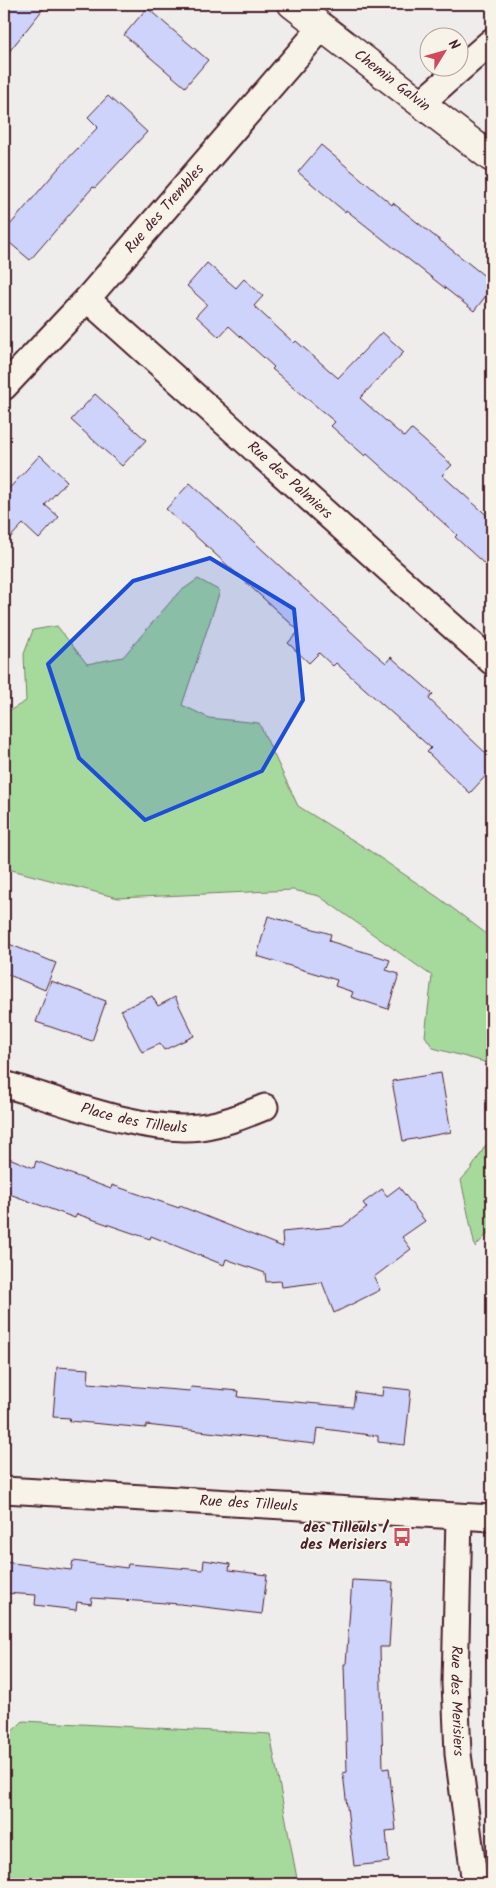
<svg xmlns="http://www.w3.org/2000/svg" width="496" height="1888" font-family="Kalam,sans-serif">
  <rect width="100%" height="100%" fill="#efedec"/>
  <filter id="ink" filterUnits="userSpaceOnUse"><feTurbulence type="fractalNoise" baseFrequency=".02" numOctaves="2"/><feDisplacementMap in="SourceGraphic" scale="10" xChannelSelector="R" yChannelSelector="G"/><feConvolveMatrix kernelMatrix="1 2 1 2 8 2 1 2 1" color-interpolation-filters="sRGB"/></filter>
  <g filter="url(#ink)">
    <g fill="#a5da9c" stroke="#787c64">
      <polygon points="198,579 220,591 182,705 209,718 259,723 298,806 364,847 439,898 492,938 492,1064 433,1048 425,1036 432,976 319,896 293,890 118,898 4,868 4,714 26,701 24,654 33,630 57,626 87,664 123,657 178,593"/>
      <polygon points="492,1135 492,1229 475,1247 461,1180 471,1169"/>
      <polygon points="23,1721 270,1734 298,1884 4,1884 4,1739"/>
    </g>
    <g fill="#ced3fc" stroke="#4a1f2b">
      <polygon points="4,4 47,4 4,58"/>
      <polygon points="147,8 208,60 185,87 124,35"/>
      <polygon points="108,96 147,132 95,188 93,187 30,260 4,238 4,232 57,170 98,127 88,117"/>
      <polygon points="321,145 392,205 393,203 492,282 492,288 474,311 346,210 345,212 298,172"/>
      <polygon points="207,263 236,288 244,279 263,296 254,306 294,343 296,341 338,378 382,332 404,352 360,398 404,437 411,429 452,465 442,475 492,520 492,571 455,537 457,535 367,454 365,456 331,426 335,422 272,369 274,367 229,326 219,337 196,316 207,304 187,286"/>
      <polygon points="95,394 146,440 122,466 71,420"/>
      <polygon points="40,455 67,481 45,505 59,517 39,539 23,524 4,544 4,494"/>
      <polygon points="190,483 372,651 386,663 391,657 433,694 429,699 492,759 492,769 470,793 427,752 431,748 336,663 333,666 319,653 309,663 288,643 299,631 166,509"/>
      <polygon points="268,916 331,934 329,941 390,960 386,970 399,974 388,1009 351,997 353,992 335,986 337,980 257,956"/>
      <polygon points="4,942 56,963 45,990 4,973"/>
      <polygon points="51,981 106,1001 92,1041 36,1022"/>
      <polygon points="152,996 158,1006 175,997 194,1036 164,1050 160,1044 142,1052 121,1010"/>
      <polygon points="441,1073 451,1132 403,1141 392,1081"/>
      <polygon points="4,1156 34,1168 36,1161 111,1189 112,1185 179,1208 180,1206 283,1247 282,1232 343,1226 367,1208 363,1203 382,1189 387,1196 399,1187 425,1221 402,1237 411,1249 374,1277 380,1290 334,1313 322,1282 282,1287 281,1281 266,1282 265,1273 226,1259 224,1265 151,1236 150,1239 77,1214 75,1218 4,1192"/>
      <polygon points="57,1367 89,1369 88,1383 190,1391 191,1387 239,1391 238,1397 353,1407 355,1392 382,1396 383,1387 411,1390 405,1445 378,1442 378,1436 317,1428 315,1444 146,1425 146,1428 69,1421 70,1418 53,1417"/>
      <polygon points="204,1560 230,1564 229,1570 267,1575 262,1614 180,1604 92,1598 91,1604 77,1602 76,1610 35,1605 36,1595 4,1593 4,1562 71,1570 73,1561 127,1568 128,1564 203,1570"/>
      <polygon points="352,1580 393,1582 389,1647 380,1647 383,1769 389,1768 396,1830 386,1831 389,1862 354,1866 343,1773 347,1772 344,1664 346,1664"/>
    </g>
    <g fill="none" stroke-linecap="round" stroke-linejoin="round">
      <g stroke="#4a1f2b" stroke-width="29">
        <g id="minor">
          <polyline points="421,103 492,41"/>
          <path id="s1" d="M87 299 492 662"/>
          <path id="s2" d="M4 387 87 299 322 27"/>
          <path id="s3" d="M4 1084C59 1100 144 1134 200 1127 223 1124 243 1116 265 1107"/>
          <path id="s4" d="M4 1490 492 1518"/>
          <path id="s5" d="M459 1517 455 1683 458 1754 475 1884"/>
        </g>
      </g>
      <g stroke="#4a1f2b" stroke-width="31">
        <g id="tertiary">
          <path id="s6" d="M292 4 492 158"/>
        </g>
      </g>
      <use href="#minor" stroke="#f7f3e8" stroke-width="25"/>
      <use href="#tertiary" stroke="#f7f3e8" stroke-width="28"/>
    </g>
  </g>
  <path fill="#1d4ed8" fill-opacity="0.2" stroke="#1d4ed8" stroke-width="4" stroke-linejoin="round" d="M210 558 294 609 303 700 262 771 145 820 79 758 48 664 133 581Z"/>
  <defs>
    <g id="bus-bare" transform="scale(1.5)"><path d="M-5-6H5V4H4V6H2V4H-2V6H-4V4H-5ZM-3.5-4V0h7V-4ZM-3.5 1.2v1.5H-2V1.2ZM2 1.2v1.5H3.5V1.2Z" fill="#d1495b" stroke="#f7f3e8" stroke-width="2.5" paint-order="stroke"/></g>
  </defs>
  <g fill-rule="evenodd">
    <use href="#bus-bare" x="402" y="1537"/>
  </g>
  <g text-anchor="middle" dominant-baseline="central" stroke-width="4" stroke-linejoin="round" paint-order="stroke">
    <g font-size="15" fill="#4a1f2b" stroke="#f7f3e8">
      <text stroke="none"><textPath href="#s6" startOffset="126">Chemin Galvin</textPath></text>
      <text stroke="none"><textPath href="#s2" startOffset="240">Rue des Trembles</textPath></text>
      <text stroke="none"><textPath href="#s1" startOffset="272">Rue des Palmiers</textPath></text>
      <text stroke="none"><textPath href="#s3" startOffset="135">Place des Tilleuls</textPath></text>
      <text stroke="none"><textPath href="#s4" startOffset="245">Rue des Tilleuls</textPath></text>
      <text stroke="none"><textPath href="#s5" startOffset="184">Rue des Merisiers</textPath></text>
    </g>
    <g font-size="15" font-weight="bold" fill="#4a1f2b" stroke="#f7f3e8" text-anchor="end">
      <text x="387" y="1528">des Tilleuls /<tspan x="387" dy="17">des Merisiers</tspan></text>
    </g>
  </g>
  <rect width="496" height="1888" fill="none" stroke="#f7f3e8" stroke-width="20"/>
  <rect x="10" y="10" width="476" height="1868" fill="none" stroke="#4a1f2b" stroke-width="2" filter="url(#ink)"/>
  <g transform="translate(444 52) rotate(53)"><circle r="24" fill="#f7f3e8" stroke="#b29e9c"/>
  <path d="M0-4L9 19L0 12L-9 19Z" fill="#d1495b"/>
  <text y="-8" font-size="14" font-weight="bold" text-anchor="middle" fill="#4a1f2b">N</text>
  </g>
</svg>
